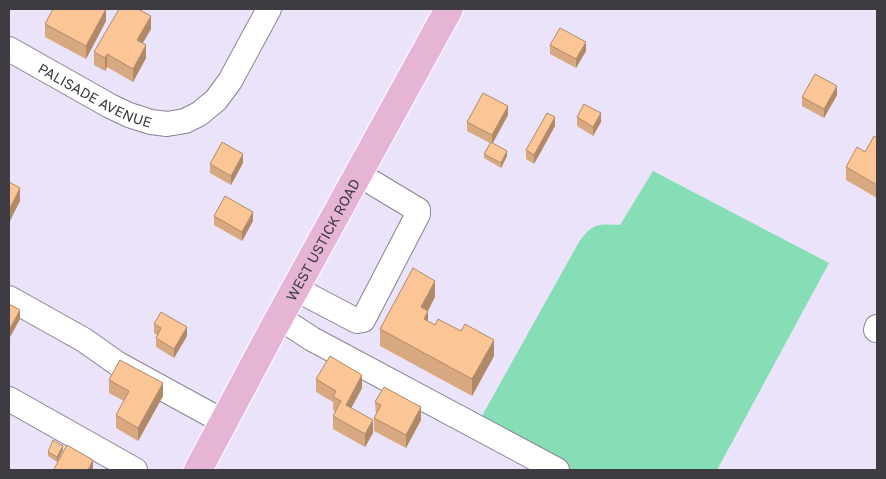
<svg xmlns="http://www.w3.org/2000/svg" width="886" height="479" font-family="'Golos Text',sans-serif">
  <rect width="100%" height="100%" fill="#ebe3fa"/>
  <path fill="#85deb5" d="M653 171 829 263 717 470H566L478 423 579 242C593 223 597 224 620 225Z"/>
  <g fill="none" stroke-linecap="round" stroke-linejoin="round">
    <g stroke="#8a8296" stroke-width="26">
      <g id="minor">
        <path id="s1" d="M9 49 110 106 129 115 151 122 167 124 185 121 199 114 216 100 230 81 269 9"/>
        <polyline points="296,289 357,321 363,320 418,214 418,210 358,174"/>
        <polyline points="9,298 84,340 118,364 224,422"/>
        <polyline points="280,318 312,339 557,470"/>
        <polyline points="876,330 877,327"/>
        <polyline points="9,399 135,470"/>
      </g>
    </g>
    <g stroke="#fff" stroke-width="30">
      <g id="major">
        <path id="s2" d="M198 470 273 329 449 9"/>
      </g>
    </g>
    <use href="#minor" stroke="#fff" stroke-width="24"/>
    <use href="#major" stroke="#e6b5d6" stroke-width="28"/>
  </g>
  <g fill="#d8a980">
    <polygon points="106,21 86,59 45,37 45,24"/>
    <polygon points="151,29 142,43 146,58 133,82 107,67 105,71 94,65 94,52"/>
    <polygon points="550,45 586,51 576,68 550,54"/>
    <polygon points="837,95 824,118 802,106 802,97"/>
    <polygon points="508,115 493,143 507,156 501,168 484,158 484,154 490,143 467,131 467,122"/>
    <polygon points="577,117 601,122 593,136 577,126"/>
    <polygon points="555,126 534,164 526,159 526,150"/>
    <polygon points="877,138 877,198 846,180 846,167 865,152"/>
    <polygon points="243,163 231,185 210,173 210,164"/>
    <polygon points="214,216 253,221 242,241 214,225"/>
    <polygon points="435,297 428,311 428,321 494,356 472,396 380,346 380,329"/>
    <polygon points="154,324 187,336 174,358 156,347 156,338 157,335 154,333"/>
    <polygon points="316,379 362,388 351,408 373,433 365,447 333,429 333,416 335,411 333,410 333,402 316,392"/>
    <polygon points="109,380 163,396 138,441 116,428 116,415 124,401 109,393"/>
    <polygon points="375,402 421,420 406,448 374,431 374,418 376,415"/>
    <polygon points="63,450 57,462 48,456 48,452"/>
  </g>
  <g fill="#b08a68">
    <polygon points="106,9 106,21 86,59 86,46"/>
    <polygon points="151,16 151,29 137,53 137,40"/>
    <polygon points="586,42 586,51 576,68 576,59"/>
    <polygon points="146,45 146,58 133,82 133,69"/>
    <polygon points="107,54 107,67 105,71 105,58"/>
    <polygon points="837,86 837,95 824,118 824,109"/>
    <polygon points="508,106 508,115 492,144 492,135"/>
    <polygon points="601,113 601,122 593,136 593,127"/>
    <polygon points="555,117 555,126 534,164 534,155"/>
    <polygon points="507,151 507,156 501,168 501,163"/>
    <polygon points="243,154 243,163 231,185 231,176"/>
    <polygon points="20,188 20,201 9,223 9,210"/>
    <polygon points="253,212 253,221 242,241 242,232"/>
    <polygon points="435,281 435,297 421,323 421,307"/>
    <polygon points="20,310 20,319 9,339 9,330"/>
    <polygon points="428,311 428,327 424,319"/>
    <polygon points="187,327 187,336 174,358 174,349"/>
    <polygon points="494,340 494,356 472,396 472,379"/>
    <polygon points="362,375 362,388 346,418 346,405"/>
    <polygon points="163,383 163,396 138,441 138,428"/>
    <polygon points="421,407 421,420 406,448 406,435"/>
    <polygon points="373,420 373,433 365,447 365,434"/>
    <polygon points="63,446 63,450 57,462 57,457"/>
    <polygon points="93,460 93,470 88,470"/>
  </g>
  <g fill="#fbc595" stroke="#b08a68">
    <polygon points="53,9 106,9 86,46 45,24"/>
    <polygon points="119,9 138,9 151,16 137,40 146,45 133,69 107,54 105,58 94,52"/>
    <polygon points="560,28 586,42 576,59 550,45"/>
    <polygon points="815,74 837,86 824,109 802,97"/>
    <polygon points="483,93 508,106 492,135 467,122"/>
    <polygon points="584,104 601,113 593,127 577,117"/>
    <polygon points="547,113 555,117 534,155 526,150"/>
    <polygon points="874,136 877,138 877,185 846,167 857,147 865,152"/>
    <polygon points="222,142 243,154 231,176 210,164"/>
    <polygon points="491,142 507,151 501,163 484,154"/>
    <polygon points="9,182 20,188 9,210"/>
    <polygon points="225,196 253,212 242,232 214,216"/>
    <polygon points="413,268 435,281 421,307 428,311 424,319 435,325 438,319 461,331 465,324 494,340 472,379 380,329"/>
    <polygon points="9,304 20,310 9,330"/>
    <polygon points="161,312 187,327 174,349 156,338 161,328 154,324"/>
    <polygon points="330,356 362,375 346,405 373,420 365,434 333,416 341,401 333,397 336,391 316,379"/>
    <polygon points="120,360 163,383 138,428 116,415 129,391 109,380"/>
    <polygon points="384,387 421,407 406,435 374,418 381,405 375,402"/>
    <polygon points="53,440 63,446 57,457 48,452"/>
    <polygon points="67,445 93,460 88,470 56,470 54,469"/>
  </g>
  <g text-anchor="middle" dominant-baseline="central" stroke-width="4" stroke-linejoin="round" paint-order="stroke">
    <g font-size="14" fill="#3e3b43" stroke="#ebe3fa">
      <text stroke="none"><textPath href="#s1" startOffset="98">PALISADE AVENUE</textPath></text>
      <text stroke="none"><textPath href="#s2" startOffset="262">WEST USTICK ROAD</textPath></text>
    </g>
  </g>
  <rect width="886" height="479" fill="none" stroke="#3e3b43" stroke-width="20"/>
</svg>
